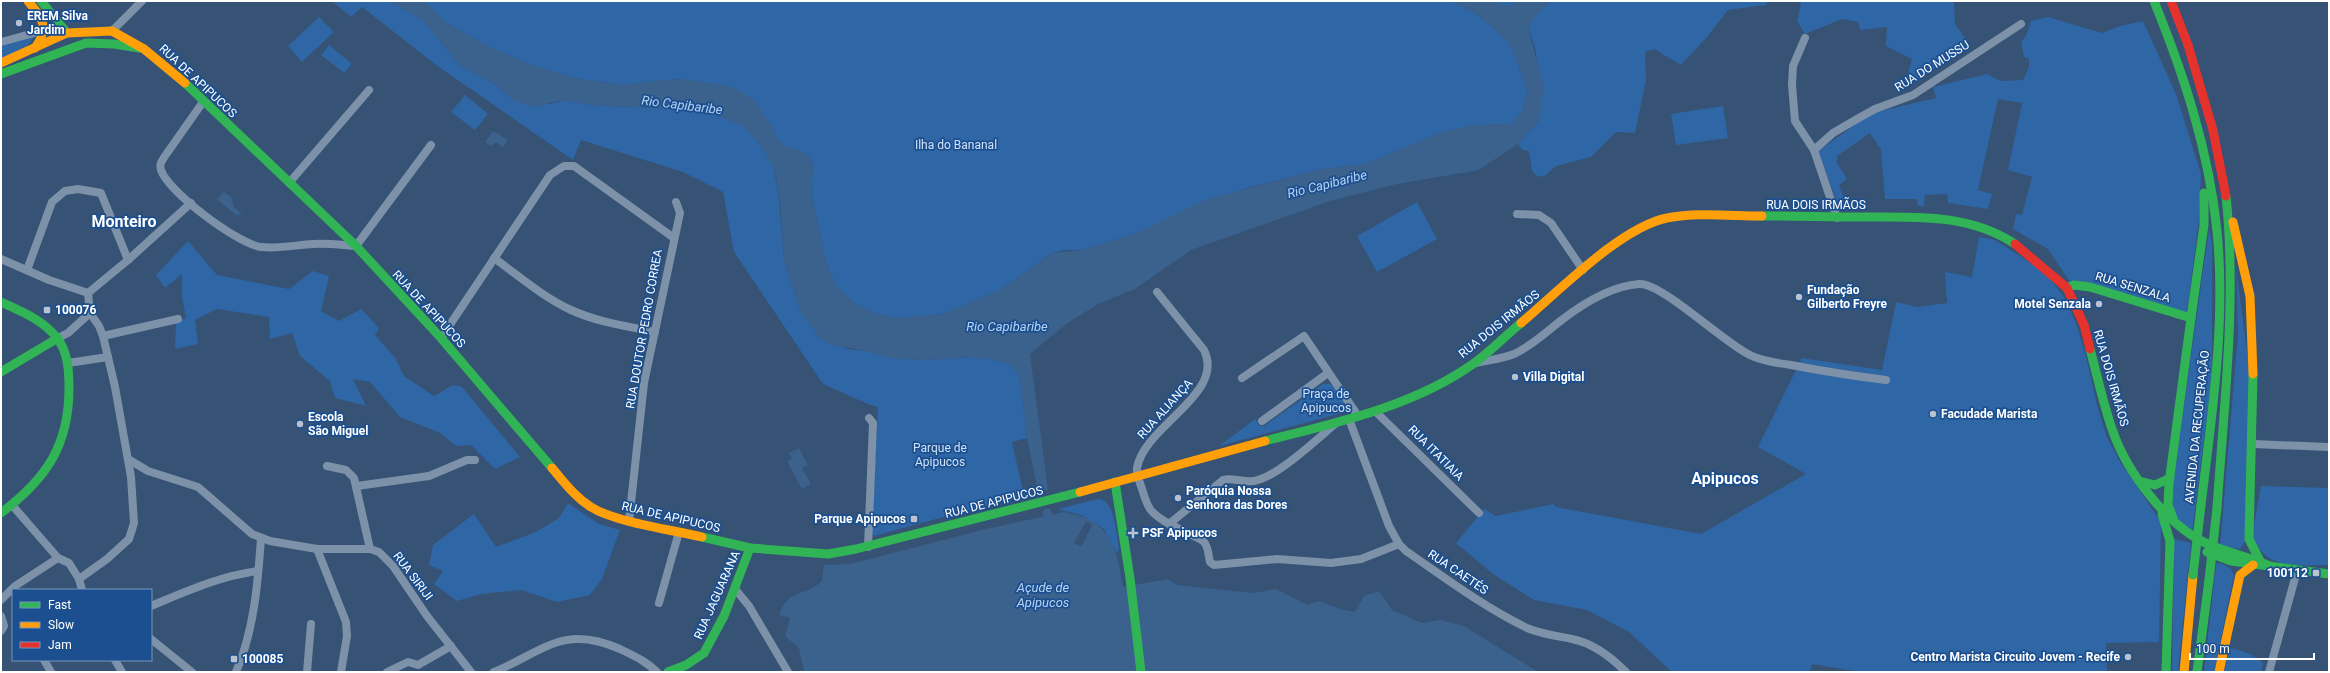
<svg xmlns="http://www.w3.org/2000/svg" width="2330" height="673" font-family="Roboto,sans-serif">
  <rect width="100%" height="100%" fill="#365274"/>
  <g fill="#2f66a5">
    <polygon points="332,1 389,1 403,8 423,20 460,65 495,84 515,101 550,104 565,100 591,105 676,109 714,114 743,126 762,146 774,169 779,198 784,260 801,312 820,338 848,349 868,351 892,358 925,360 972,357 990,359 1008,363 1016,370 1020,378 1027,438 1012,442 1024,495 874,536 871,532 878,407 868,404 823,384 734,252 723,192 683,172 581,140 573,160 436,65 362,7 351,17"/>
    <polygon points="424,1 1452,1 1474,12 1495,29 1508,42 1515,56 1528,92 1523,109 1513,124 1475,125 1440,133 1366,164 1317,170 1244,189 1134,234 1081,250 1065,250 1052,253 1000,290 944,314 900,318 877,314 854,303 837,287 826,263 812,197 811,181 814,168 808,156 799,150 786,147 777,139 770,124 738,90 723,85 677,79 624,85 579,79 534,66 489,47 446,23"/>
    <polygon points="1479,1 1517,1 1511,7 1491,9 1481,6"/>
    <polygon points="1551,1 1769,1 1765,5 1728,10 1708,36 1681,65 1654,49 1645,52 1646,80 1635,133 1616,132 1591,157 1556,166 1546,175 1538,177 1532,171 1529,151 1522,150 1518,144 1539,120 1536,51 1528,28 1535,16"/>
    <polygon points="1797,1 1954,1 1955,24 1970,45 1904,89 1912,59 1886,46 1887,27 1860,30 1858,22 1842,19 1805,34 1797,21 1801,4"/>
    <polygon points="319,17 334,32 302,62 288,46"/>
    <polygon points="2048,17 2102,33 2120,26 2143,21 2176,94 2201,174 2199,219 2187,313 2070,282 2048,249 2013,229 2016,214 2022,215 2032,177 2008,170 2022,103 1998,99 1978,190 1992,194 1988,209 1948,203 1947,194 1925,195 1924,206 1918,206 1917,199 1885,199 1881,150 1870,133 1837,156 1837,163 1847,179 1839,185 1847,207 1838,205 1818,151 1872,113 1936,98 1933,87 1987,74 2001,81 2023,80 2029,67 2029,59 2024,57 2021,42 2026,36 2031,21"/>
    <polygon points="35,36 27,46 1,59 1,42"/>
    <polygon points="329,45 352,64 344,73 321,55"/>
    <polygon points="465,95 488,114 475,130 451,112"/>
    <polygon points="1723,106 1728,138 1676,145 1671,114"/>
    <polygon points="1417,202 1437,239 1377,272 1357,236"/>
    <polygon points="2209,229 2212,242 2212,375 2192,533 2174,520 2172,490"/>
    <polygon points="1979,237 1995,240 2045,272 2064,297 2076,323 2086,356 2097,405 2107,437 2119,460 2161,522 2159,642 2106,643 2107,672 1861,672 1812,664 1810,672 1672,672 1629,632 1587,610 1534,600 1493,574 1456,543 1484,509 1496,516 1553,504 1556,507 1701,534 1806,474 1758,447 1802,358 1882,370 1896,302 1917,307 1947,303 1945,272 1972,277"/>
    <polygon points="188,241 217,275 289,289 313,271 329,276 321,311 339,321 361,309 379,328 375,335 396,359 404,376 434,396 453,385 462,387 520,457 495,469 471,445 456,446 440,433 400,417 370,382 353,379 366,406 335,398 330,381 300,356 292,333 270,339 269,317 217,309 195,320 198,344 175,349 176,322 186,318 182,297 182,274 165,288 156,275"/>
    <polygon points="2236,267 2249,368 2246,540 2240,549 2220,546 2238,335"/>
    <polygon points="1323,384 1331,384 1345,400 1344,407 1338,414 1219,446 1255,419 1260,426 1264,426"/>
    <path d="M2261 486 2329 488V565C2309 565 2277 569 2262 552 2258 548 2255 541 2252 536Z"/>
    <path d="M1098 499C1116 500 1116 535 1119 549L1117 554 1104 529 1081 515 1058 509Z"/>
    <polygon points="568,503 599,524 620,530 602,579 590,595 557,602 521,590 481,594 457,601 434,584 443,571 429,565 433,545 474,514 496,547 536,532 559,518"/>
    <polygon points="2174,539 2191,543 2178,672 2172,672"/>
    <polygon points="2220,563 2230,568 2234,575 2214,672 2204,672 2216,564"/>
    <path d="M2230 648C2243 651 2253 654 2263 663L2261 672H2224Z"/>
  </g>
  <g fill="#3b618d">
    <polygon points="389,1 424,1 446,23 489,47 534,66 579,79 624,85 677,79 723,85 738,90 755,101 770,124 777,139 786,147 799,150 808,156 814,169 811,181 812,197 826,263 837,287 854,303 877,314 900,318 944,314 1000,290 1052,253 1081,250 1134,234 1205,200 1317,170 1366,164 1440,133 1475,125 1513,124 1523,109 1528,92 1515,56 1508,42 1495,29 1474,12 1452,1 1479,1 1481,6 1490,5 1491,9 1508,5 1511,7 1517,1 1551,1 1535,16 1528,28 1544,88 1539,120 1518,144 1479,170 1397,184 1330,201 1191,250 1135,289 1098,304 1069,322 1030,354 1048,490 1038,492 1027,438 1020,378 1016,370 1008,363 990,359 972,357 925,360 890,358 868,351 831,345 820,338 801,312 784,260 780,201 775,171 762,146 743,126 714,114 676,109 591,105 565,100 532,107 515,101 495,84 460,65 423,20"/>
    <polygon points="493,131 508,140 503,148 496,142 491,146 485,142"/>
    <polygon points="224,192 231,197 234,207 242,214 237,216 217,199"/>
    <polygon points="799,448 808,465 802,468 811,484 802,489 787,461 792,458 789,453"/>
    <path d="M1064 512C1110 520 1116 545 1123 587L1168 579 1177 585 1253 593 1276 589 1307 605 1319 601 1340 609 1355 612 1364 596 1379 591 1392 610 1422 623 1440 620 1464 626 1538 672H804L799 648 785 636 790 618 779 615C789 588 802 598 822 581L824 565 850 564 982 530Z"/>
  </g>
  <polygon fill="#365274" points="1086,521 1092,525 1081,547 1074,543"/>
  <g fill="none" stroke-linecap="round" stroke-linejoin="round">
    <polyline stroke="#3b618d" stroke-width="9" points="1047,513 1048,515"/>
    <polyline stroke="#3b618d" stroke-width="15" points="1473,1 1511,16"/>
    <g stroke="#7d92a8" stroke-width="8">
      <polyline points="112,31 142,1"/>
      <polyline points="1805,38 1793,66 1792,85 1795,121 1814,150"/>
      <polyline points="1,42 45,30"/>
      <path d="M203 102 165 156C162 161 159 164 161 170 168 192 238 244 261 247 278 249 296 245 313 244 327 243 342 245 356 246L431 145"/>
      <polyline points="289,183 369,90"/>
      <polyline points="1517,214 1539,215 1551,223 1583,270"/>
      <polyline points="1837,218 1814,150 1833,133 1857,119 1875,109 1913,95 2021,24"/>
      <path d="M494 258C519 276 543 297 571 310 597 322 627 326 655 332"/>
      <polyline points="1,259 49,280 88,293"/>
      <polyline points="27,270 52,202 65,191 78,189 101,193 128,260"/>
      <path d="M1157 292 1204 350C1226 394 1144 426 1137 468 1136 475 1140 482 1142 489 1144 495 1146 503 1150 509 1158 520 1176 527 1188 533 1193 536 1200 538 1204 542 1209 548 1208 555 1210 562L1214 565 1277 559 1331 563 1361 559 1399 544"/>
      <polyline points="88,293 128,260 191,203"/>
      <polyline points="103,336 178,319"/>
      <polyline points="58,338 68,333 90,313"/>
      <polyline points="441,338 550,175 564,166 574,166 674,238"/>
      <polyline points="68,363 108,357"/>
      <path d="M1476 363C1488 360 1502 359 1514 354 1532 346 1547 331 1563 319 1584 303 1613 286 1639 284 1661 282 1724 343 1750 355 1762 361 1777 363 1791 365 1822 371 1854 376 1886 380"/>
      <polyline points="1242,378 1304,336 1358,416"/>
      <polyline points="1375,411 1479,513"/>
      <path d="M1349 419 1389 526 1399 544 1406 551C1445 578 1484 607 1527 628 1541 634 1557 636 1572 639 1593 643 1611 657 1626 672"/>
      <polyline points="1262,421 1328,373"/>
      <polyline points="2253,444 2329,447"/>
      <polyline points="128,459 148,471 198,487 252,534 270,541 317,549 370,549 379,552 393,566 427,616 471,672"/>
      <polyline points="327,466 346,470 354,478 370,549"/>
      <polyline points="357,486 429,476 467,460 475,460"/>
      <polyline points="12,505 58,558 69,563 79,579 82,590"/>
      <polyline points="629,521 644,383 680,213 676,202"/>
      <path d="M1169 524 1223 480C1233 477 1243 483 1254 481 1276 478 1317 439 1335 424"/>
      <polyline points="868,547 873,423 869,418"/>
      <polyline points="317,549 346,622 347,636 341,672"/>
      <polyline points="79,579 107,559 129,539 134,523 131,477 115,387 103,336 99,326 90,313 88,293"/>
      <polyline points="735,589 749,606 788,672"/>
      <polyline points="1,600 15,586 58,558"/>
      <polyline points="659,603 679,532"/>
      <path d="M151 606C187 591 220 576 258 571"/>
      <polyline points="1,616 4,626 1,631"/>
      <polyline points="151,639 192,672"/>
      <polyline points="44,660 51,672"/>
      <polyline points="115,660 122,672"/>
      <path d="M236 672C254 631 258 582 261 538"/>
      <polyline points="307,672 311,624"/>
      <polyline points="387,672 408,662 418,665 451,646"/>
      <path d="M494 672C544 651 563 624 620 649 634 656 646 661 657 672"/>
      <polyline points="2269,672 2297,571"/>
    </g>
    <g stroke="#30b455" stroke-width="9">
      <polyline points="41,1 67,33"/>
      <path d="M2154 1C2184 75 2209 151 2217 231 2226 322 2212 414 2201 505"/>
      <polyline points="1,74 86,43 114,44 139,48"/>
      <polyline points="185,83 356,246 441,338 552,468"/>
      <path d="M1762 216C1797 216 1831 217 1866 217 1919 217 1970 214 2015 244"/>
      <polyline points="2067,288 2074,285 2090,287 2191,318 2169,483 2168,505 2173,518"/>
      <path d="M1 302C21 311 43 320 57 338 68 352 69 371 69 388 69 446 46 479 1 513"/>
      <polyline points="2191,318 2204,225 2204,193"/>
      <path d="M2090 349C2097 375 2103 403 2112 429 2126 471 2168 528 2210 545 2229 553 2250 557 2270 566"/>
      <polyline points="1,372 58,338"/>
      <polyline points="2253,374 2249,539 2260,561"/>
      <path d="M1265 441C1335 423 1412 407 1473 364 1490 352 1505 336 1521 323"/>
      <polyline points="2139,481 2155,485 2170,478"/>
      <polyline points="1115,482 1130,578 1141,672"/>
      <path d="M2217 508C2224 404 2237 300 2226 196"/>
      <polyline points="2162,514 2170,541 2166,672"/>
      <polyline points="702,537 750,548 828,554 856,549 1080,492"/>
      <polyline points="2207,552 2231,561 2329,574"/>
      <polyline points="668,672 686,665 704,653 724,616 750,548"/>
      <polyline points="2197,672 2209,580"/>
    </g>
    <g stroke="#ff9f0a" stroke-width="9">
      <path d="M28 1C43 19 50 27 35 48"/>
      <polyline points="1,63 67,33 112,31 144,49 185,83"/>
      <polyline points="2233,222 2250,296 2253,374"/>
      <path d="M1521 323C1558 292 1621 227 1667 218 1696 212 1733 216 1762 216"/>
      <path d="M552 468C564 482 575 497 591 507 614 522 673 530 702 537"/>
      <polyline points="1080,492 1265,441"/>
      <polyline points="2184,672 2193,575"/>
      <polyline points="2219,672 2240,575 2253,565"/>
    </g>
    <g stroke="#e5322d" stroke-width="9">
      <polyline points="2171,1 2188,45 2213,130 2226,196"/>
      <polyline points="2015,244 2067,288 2084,325 2090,349"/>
    </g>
    <g stroke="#30b455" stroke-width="9">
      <polyline points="2193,575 2201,505"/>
      <polyline points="2209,580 2217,508"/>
    </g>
  </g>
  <g fill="#b9c2ce" stroke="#1b4f8f" stroke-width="1.5">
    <circle cx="19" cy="23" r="4"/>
    <circle cx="1799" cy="297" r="4"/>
    <circle cx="2099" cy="304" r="4"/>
    <rect x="43" y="306" width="8" height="8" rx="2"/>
    <circle cx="1515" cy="377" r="4"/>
    <circle cx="1933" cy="414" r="4"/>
    <circle cx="300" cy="424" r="4"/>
    <circle cx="1178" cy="498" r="4"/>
    <rect x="910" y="515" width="8" height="8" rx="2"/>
    <path d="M1131 527h4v4h4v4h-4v4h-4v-4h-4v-4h4z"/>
    <rect x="2312" y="569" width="8" height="8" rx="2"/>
    <circle cx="2128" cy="657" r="4"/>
    <rect x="230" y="655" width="8" height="8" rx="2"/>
  </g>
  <g text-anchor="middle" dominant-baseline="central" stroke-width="3.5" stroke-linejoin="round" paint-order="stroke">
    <g font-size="12" font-weight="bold" fill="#fff" stroke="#1b4f8f" text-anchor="start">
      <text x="27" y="16">EREM Silva<tspan x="27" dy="14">Jardim</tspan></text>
      <text x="1807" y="290">Fundação<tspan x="1807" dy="14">Gilberto Freyre</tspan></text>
      <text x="2091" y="304" text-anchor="end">Motel Senzala</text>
      <text x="55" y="310">100076</text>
      <text x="1523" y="377">Villa Digital</text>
      <text x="1941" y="414">Facudade Marista</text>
      <text x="308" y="417">Escola<tspan x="308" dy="14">São Miguel</tspan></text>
      <text x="1186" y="491">Paróquia Nossa<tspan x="1186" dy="14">Senhora das Dores</tspan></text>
      <text x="906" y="519" text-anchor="end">Parque Apipucos</text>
      <text x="1142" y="533">PSF Apipucos</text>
      <text x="2308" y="573" text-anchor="end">100112</text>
      <text x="2120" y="657" text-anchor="end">Centro Marista Circuito Jovem - Recife</text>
      <text x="242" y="659">100085</text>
    </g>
    <g font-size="12" fill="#fff" stroke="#1b4f8f">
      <text transform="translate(1932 66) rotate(-32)">RUA DO MUSSU</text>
      <text transform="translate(198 81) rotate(43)">RUA DE APIPUCOS</text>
      <text x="1816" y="205">RUA DOIS IRMÃOS</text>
      <text transform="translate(2133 287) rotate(17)">RUA SENZALA</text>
      <text transform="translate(429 309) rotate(47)">RUA DE APIPUCOS</text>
      <text transform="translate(1499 324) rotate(-39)">RUA DOIS IRMÃOS</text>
      <text transform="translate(644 329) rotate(-80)">RUA DOUTOR PEDRO CORREA</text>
      <text transform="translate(2111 378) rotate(74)">RUA DOIS IRMÃOS</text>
      <text transform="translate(1165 409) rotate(-48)">RUA ALIANÇA</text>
      <text transform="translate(2197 427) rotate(-84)">AVENIDA DA RECUPERAÇÃO</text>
      <text transform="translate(1436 453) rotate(45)">RUA ITATIAIA</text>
      <text transform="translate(994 502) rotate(-14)">RUA DE APIPUCOS</text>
      <text transform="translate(671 517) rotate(13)">RUA DE APIPUCOS</text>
      <text transform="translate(1458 572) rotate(34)">RUA CAETÉS</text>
      <text transform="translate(413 576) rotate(53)">RUA SIRIJI</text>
      <text transform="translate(717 595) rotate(-66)">RUA JAGUARANA</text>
    </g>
    <g font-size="12" fill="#cfe3fa" stroke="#1b4f8f">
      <text x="956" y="145">Ilha do Bananal</text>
      <text x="1326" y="394">Praça de<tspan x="1326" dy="14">Apipucos</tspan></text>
      <text x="940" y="448">Parque de<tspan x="940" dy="14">Apipucos</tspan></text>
    </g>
    <g font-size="13" font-style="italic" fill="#b5d3f5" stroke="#1b4f8f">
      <text transform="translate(682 105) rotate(7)">Rio Capibaribe</text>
      <text transform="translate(1327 184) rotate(-14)">Rio Capibaribe</text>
      <text x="1007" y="326">Rio Capibaribe</text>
      <text x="1043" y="587">Açude de<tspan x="1043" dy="15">Apipucos</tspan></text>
    </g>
    <g font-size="16" font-weight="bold" fill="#fff" stroke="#1b4f8f">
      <text x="124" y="221">Monteiro</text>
      <text x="1725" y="478">Apipucos</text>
    </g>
  </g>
  <rect width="2330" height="673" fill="none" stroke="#ffffff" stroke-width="4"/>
  <rect x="12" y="589" width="140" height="72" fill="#1b4f8f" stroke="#7695bc"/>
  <rect x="20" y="602" width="20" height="6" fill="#30b455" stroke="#7695bc"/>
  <text x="48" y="609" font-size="12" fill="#ffffff">Fast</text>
  <rect x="20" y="622" width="20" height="6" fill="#ff9f0a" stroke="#7695bc"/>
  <text x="48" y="629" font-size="12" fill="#ffffff">Slow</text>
  <rect x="20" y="642" width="20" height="6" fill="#e5322d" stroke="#7695bc"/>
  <text x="48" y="649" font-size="12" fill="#ffffff">Jam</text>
  <path d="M2190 653v6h124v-6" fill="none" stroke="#ffffff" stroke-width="2"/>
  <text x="2196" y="653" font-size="12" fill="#ffffff" stroke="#1b4f8f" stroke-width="3" paint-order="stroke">100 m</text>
</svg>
